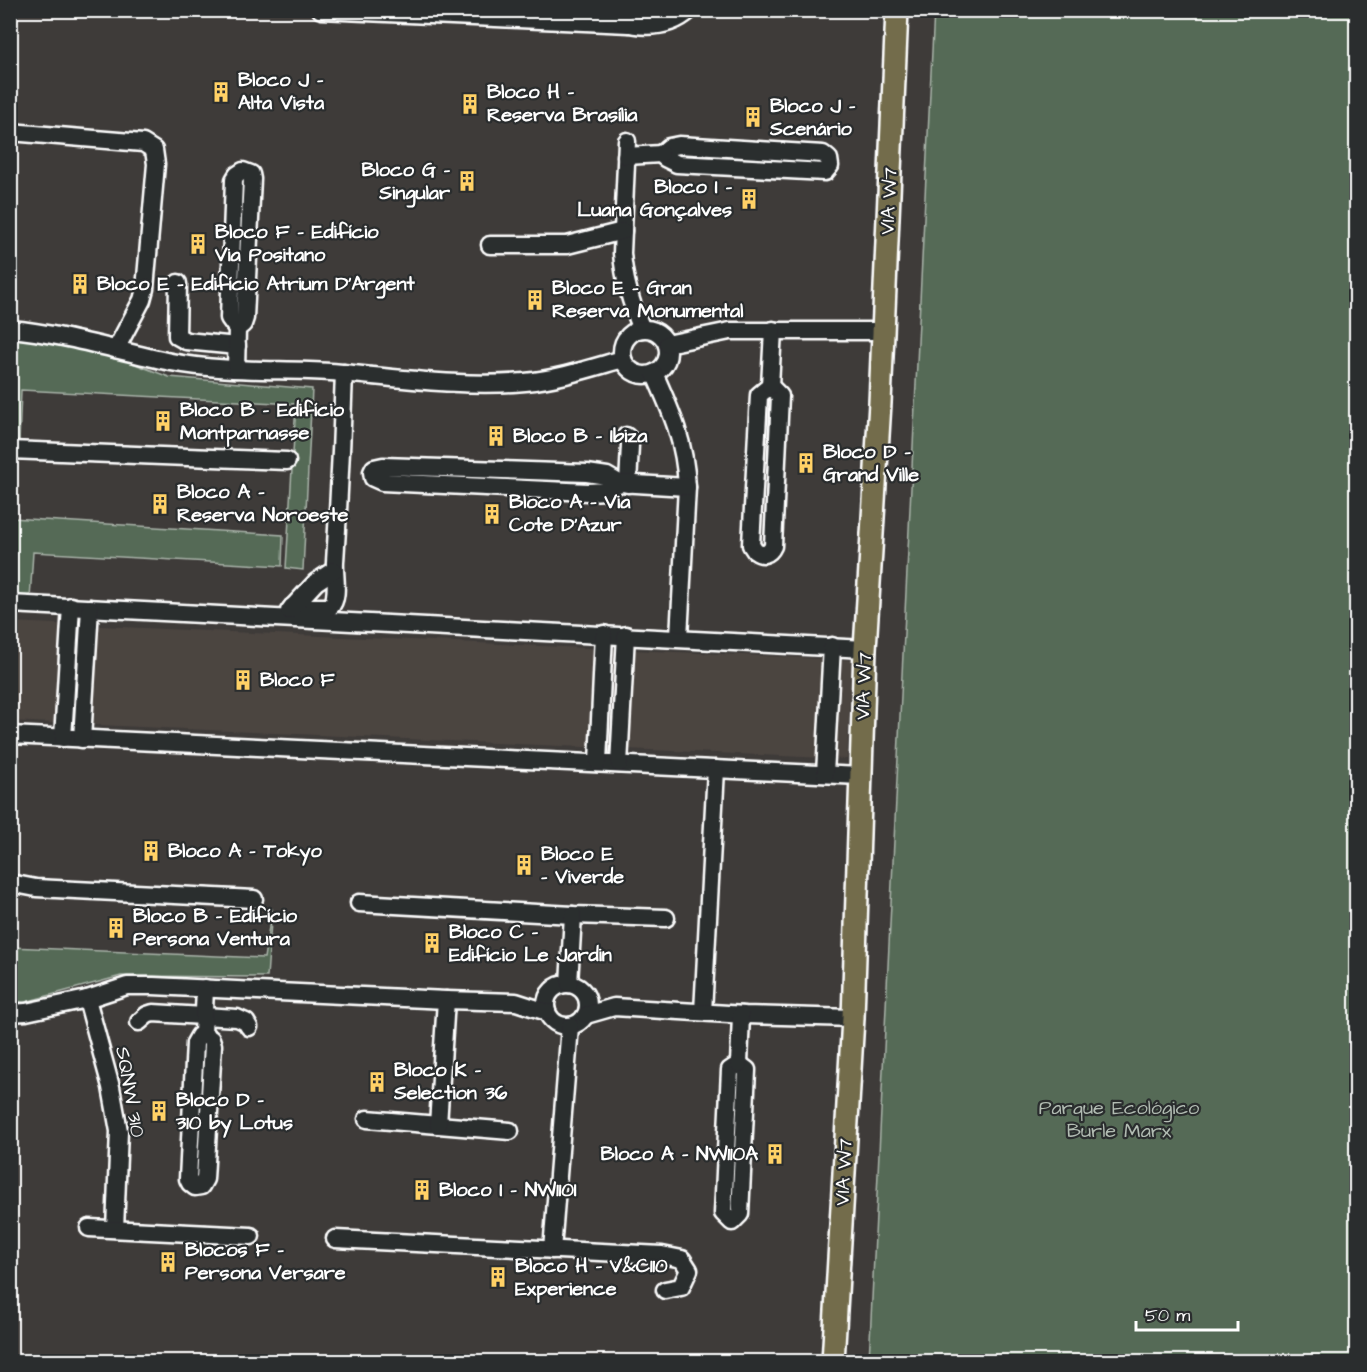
<svg xmlns="http://www.w3.org/2000/svg" width="1367" height="1372" font-family="'Architects Daughter',sans-serif">
  <rect width="100%" height="100%" fill="#3e3b39"/>
  <filter id="ink" filterUnits="userSpaceOnUse"><feTurbulence type="fractalNoise" baseFrequency=".0167" numOctaves="2"/><feDisplacementMap in="SourceGraphic" scale="12" xChannelSelector="R" yChannelSelector="G"/><feConvolveMatrix kernelMatrix="1 2 1 2 8 2 1 2 1" color-interpolation-filters="sRGB"/></filter>
  <g filter="url(#ink)">
    <polygon fill="#4c4541" points="11,622 852,660 847,759 11,721"/>
    <g fill="#546a56" stroke="#aab4aa" stroke-width="1.5">
      <polygon points="934,10 1356,11 1356,1361 869,1361"/>
      <polygon points="10,327 114,356 169,377 312,389 303,570 286,568 296,404 21,390 19,444 11,444"/>
      <polygon points="11,518 283,535 282,566 33,552 30,599 11,598"/>
      <polygon points="272,908 267,977 121,976 25,1002 11,1001 11,947 264,958"/>
    </g>
    <g fill="none" stroke-linecap="round" stroke-linejoin="round">
      <g stroke="#fff" stroke-width="21">
        <g id="minor">
          <polyline points="321,10 629,24"/>
          <path d="M604 10C627 31 667 31 690 10"/>
          <polyline points="10,132 143,143 154,150 156,164 145,289 142,300 116,349"/>
          <path d="M627 141 622 253C624 281 631 304 642 329"/>
          <polygon points="679,145 823,154 829,159 830,166 825,172 677,164 665,158 661,154 669,147"/>
          <polyline points="626,156 661,154"/>
          <polyline points="490,245 567,245 623,231"/>
          <polyline points="178,283 177,336 186,341 237,346"/>
          <path d="M10 329C65 334 117 351 171 362 223 372 277 369 330 372 395 377 460 388 525 382 558 379 591 368 623 359"/>
          <circle cx="645" cy="352" r="23"/>
          <polyline points="667,344 730,331 883,331"/>
          <polyline points="236,369 237,329 229,318 234,180 237,175 243,171 251,174 252,179 245,318 243,324 237,329"/>
          <path d="M654 373C672 413 685 442 687 487L679 637"/>
          <path d="M770 386 780 396 773 546C769 555 762 556 755 551L751 545 759 395Z"/>
          <polyline points="770,386 773,330"/>
          <polyline points="626,436 630,440 630,445 628,484"/>
          <polyline points="10,450 287,461"/>
          <polyline points="619,483 607,491 588,492 382,482 373,478 372,472 374,468 383,466 587,473 607,476 619,483 687,487"/>
          <polyline points="10,604 865,649"/>
          <path d="M292 607H330C340 598 334 575 335 562 339 499 342 437 344 373"/>
          <polyline points="289,611 316,582 334,570"/>
          <polyline points="10,735 860,776"/>
          <polyline points="63,738 71,606"/>
          <polyline points="82,739 90,608"/>
          <polyline points="598,762 604,634"/>
          <polyline points="619,764 626,635"/>
          <polyline points="825,774 832,646"/>
          <polyline points="10,883 36,888 254,899"/>
          <polyline points="359,903 573,915 666,918"/>
          <circle cx="567" cy="1005" r="21"/>
          <polyline points="569,984 573,915"/>
          <polyline points="87,999 111,1087 119,1131 115,1229"/>
          <polyline points="703,1012 716,769"/>
          <polyline points="10,1013 26,1012 87,999 127,986 153,986 446,1000 516,1002 547,1012"/>
          <polyline points="586,1015 614,1007 745,1015 853,1018"/>
          <polyline points="139,1022 147,1015 153,1013 237,1018 246,1022 249,1027"/>
          <polyline points="203,1034 211,1039 213,1045 205,1179 201,1186 195,1187 190,1183 188,1179 195,1043 199,1036 203,1034 205,988"/>
          <polygon points="739,1064 747,1070 740,1214 732,1222 723,1213 730,1070"/>
          <polyline points="739,1064 741,1015"/>
          <polyline points="367,1119 510,1131"/>
          <polyline points="438,1125 446,1000"/>
          <polyline points="89,1228 251,1236"/>
          <polyline points="335,1239 662,1255 682,1259 689,1270 681,1287 665,1290"/>
          <polyline points="552,1250 570,1026"/>
        </g>
      </g>
      <g stroke="#fff" stroke-width="26">
        <polyline id="major" points="833,1362 853,1018 865,649 880,403 897,10"/>
      </g>
      <use href="#minor" stroke="#2a2d2e" stroke-width="16"/>
      <use href="#major" stroke="#736c4b" stroke-width="21"/>
    </g>
  </g>
  <defs>
    <g id="building-bare" transform="scale(1.62)"><path d="M-4-6H4V6H1V3H-1V6H-4ZM-2.5-4.3h1.7v1.8h-1.7ZM.8-4.3h1.7v1.8H.8ZM-2.5-1h1.7V.8h-1.7ZM.8-1h1.7V.8H.8Z" fill="#ffd166" stroke="#2a2d2e" stroke-width="2.5" paint-order="stroke"/></g>
  </defs>
  <g fill-rule="evenodd">
    <use href="#building-bare" x="221" y="92"/>
    <use href="#building-bare" x="470" y="104"/>
    <use href="#building-bare" x="753" y="117"/>
    <use href="#building-bare" x="467" y="181"/>
    <use href="#building-bare" x="749" y="199"/>
    <use href="#building-bare" x="198" y="244"/>
    <use href="#building-bare" x="80" y="284"/>
    <use href="#building-bare" x="535" y="300"/>
    <use href="#building-bare" x="163" y="421"/>
    <use href="#building-bare" x="496" y="436"/>
    <use href="#building-bare" x="806" y="463"/>
    <use href="#building-bare" x="160" y="504"/>
    <use href="#building-bare" x="492" y="514"/>
    <use href="#building-bare" x="243" y="680"/>
    <use href="#building-bare" x="151" y="851"/>
    <use href="#building-bare" x="524" y="865"/>
    <use href="#building-bare" x="116" y="928"/>
    <use href="#building-bare" x="432" y="943"/>
    <use href="#building-bare" x="377" y="1082"/>
    <use href="#building-bare" x="159" y="1111"/>
    <use href="#building-bare" x="775" y="1154"/>
    <use href="#building-bare" x="422" y="1190"/>
    <use href="#building-bare" x="168" y="1262"/>
    <use href="#building-bare" x="498" y="1277"/>
  </g>
  <g text-anchor="middle" dominant-baseline="central" stroke-width="4.5" stroke-linejoin="round" paint-order="stroke">
    <g font-size="20" font-weight="bold" fill="#fff" stroke="#2a2d2e" text-anchor="start">
      <text x="238" y="80">Bloco J -<tspan x="238" dy="23">Alta Vista</tspan></text>
      <text x="487" y="92">Bloco H -<tspan x="487" dy="23">Reserva Brasília</tspan></text>
      <text x="770" y="106">Bloco J -<tspan x="770" dy="23">Scenário</tspan></text>
      <text x="450" y="170" text-anchor="end">Bloco G -<tspan x="450" dy="23">Singular</tspan></text>
      <text x="732" y="187" text-anchor="end">Bloco I -<tspan x="732" dy="23">Luana Gonçalves</tspan></text>
      <text x="215" y="232">Bloco F - Edifício<tspan x="215" dy="23">Via Positano</tspan></text>
      <text x="97" y="284">Bloco E - Edifício Atrium D'Argent</text>
      <text x="552" y="288">Bloco E - Gran<tspan x="552" dy="23">Reserva Monumental</tspan></text>
      <text x="180" y="410">Bloco B - Edifício<tspan x="180" dy="23">Montparnasse</tspan></text>
      <text x="513" y="436">Bloco B - Ibiza</text>
      <text x="823" y="452">Bloco D -<tspan x="823" dy="23">Grand Ville</tspan></text>
      <text x="177" y="492">Bloco A -<tspan x="177" dy="23">Reserva Noroeste</tspan></text>
      <text x="509" y="502">Bloco A - Via<tspan x="509" dy="23">Cote D'Azur</tspan></text>
      <text x="260" y="680">Bloco F</text>
      <text x="168" y="851">Bloco A - Tokyo</text>
      <text x="541" y="854">Bloco E<tspan x="541" dy="23">- Viverde</tspan></text>
      <text x="133" y="916">Bloco B - Edifício<tspan x="133" dy="23">Persona Ventura</tspan></text>
      <text x="449" y="932">Bloco C -<tspan x="449" dy="23">Edifício Le Jardin</tspan></text>
      <text x="394" y="1070">Bloco K -<tspan x="394" dy="23">Selection 36</tspan></text>
      <text x="176" y="1100">Bloco D -<tspan x="176" dy="23">310 by Lotus</tspan></text>
      <text x="758" y="1154" text-anchor="end">Bloco A - NW110A</text>
      <text x="439" y="1190">Bloco I - NW110I</text>
      <text x="185" y="1250">Blocos F -<tspan x="185" dy="23">Persona Versare</tspan></text>
      <text x="515" y="1266">Bloco H - V&amp;C110<tspan x="515" dy="23">Experience</tspan></text>
    </g>
    <g font-size="20" fill="#fff" stroke="#2a2d2e">
      <text transform="translate(889 201) rotate(-87)">VIA W7</text>
      <text transform="translate(864 686) rotate(-88)">VIA W7</text>
      <text transform="translate(130 1092) rotate(80)">SQNW 310</text>
      <text transform="translate(844 1172) rotate(-87)">VIA W7</text>
    </g>
    <g font-size="20" fill="#b2bcb3" stroke="#2a2d2e">
      <text x="1119" y="1108">Parque Ecológico<tspan x="1119" dy="23">Burle Marx</tspan></text>
    </g>
  </g>
  <rect width="1367" height="1372" fill="none" stroke="#2a2d2e" stroke-width="36"/>
  <rect x="18" y="18" width="1331" height="1336" fill="none" stroke="#fff" stroke-width="2" filter="url(#ink)"/>
  <path d="M1136 1321v9h102v-9" fill="none" stroke="#ffffff" stroke-width="3"/>
  <text x="1145" y="1321" font-size="18" fill="#ffffff" stroke="#2a2d2e" stroke-width="4.5" paint-order="stroke">50 m</text>
</svg>
